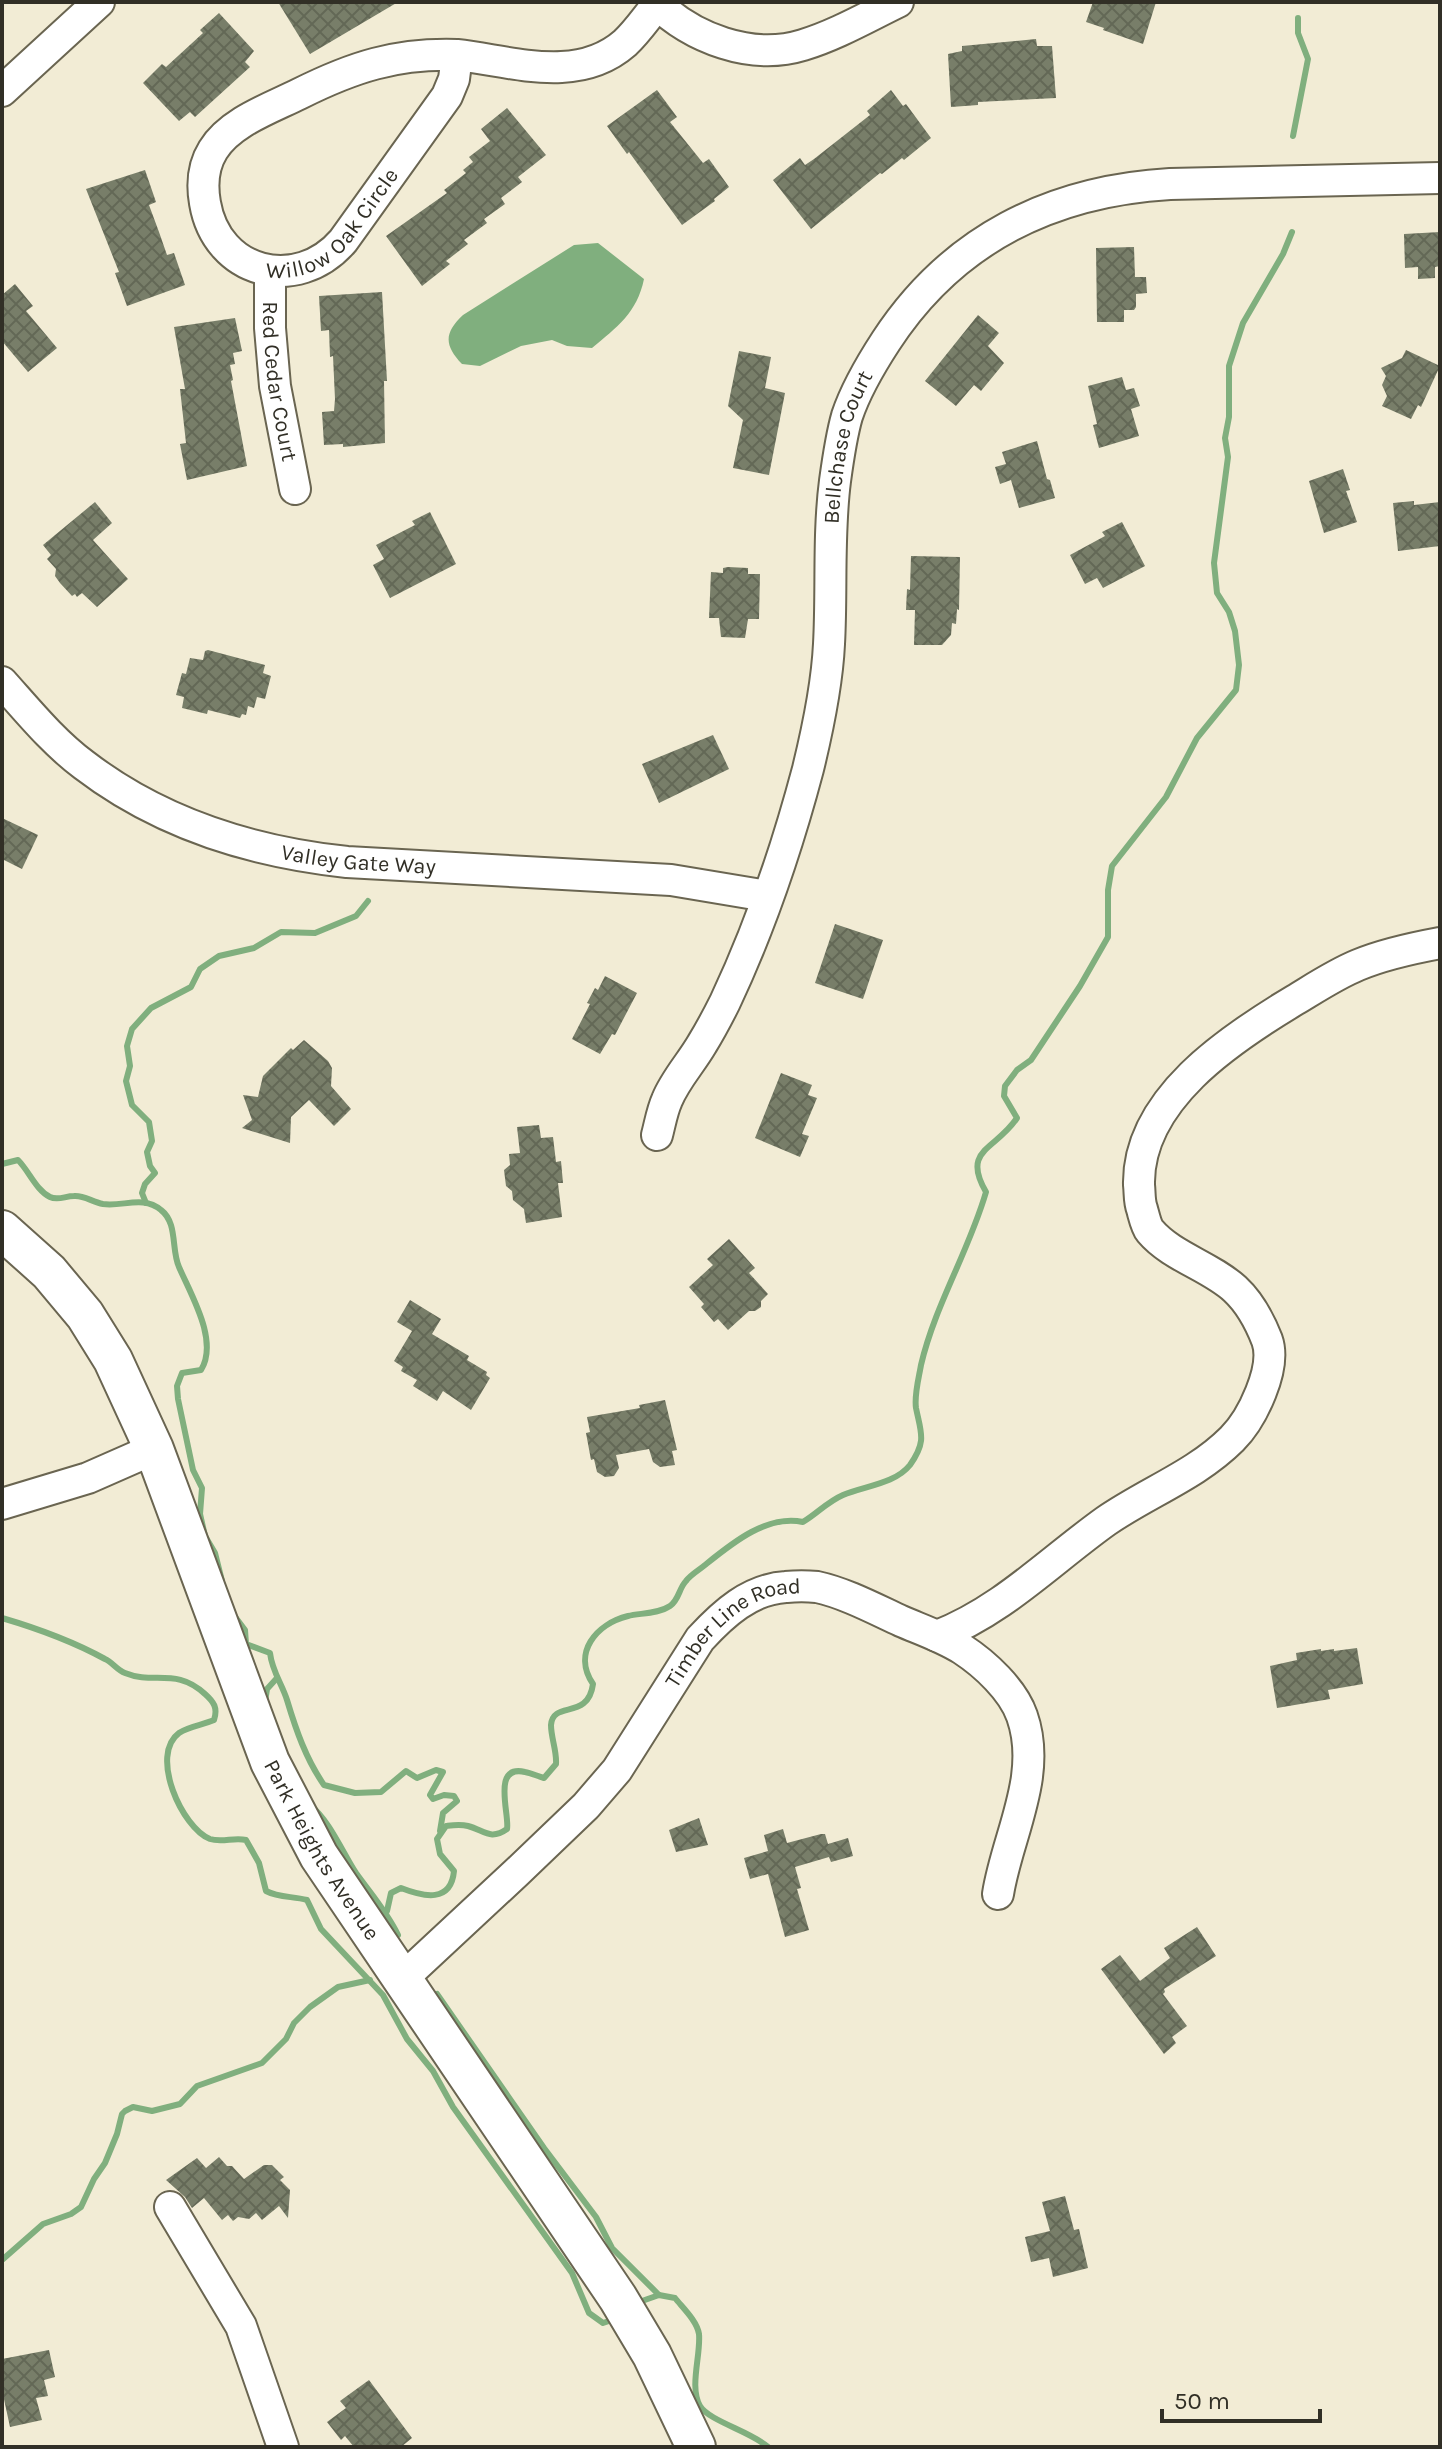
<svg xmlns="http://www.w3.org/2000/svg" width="1442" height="2449" font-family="Karla,sans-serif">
  <defs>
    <pattern id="building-cross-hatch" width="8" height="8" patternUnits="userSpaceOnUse" patternTransform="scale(2)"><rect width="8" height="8" fill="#787e69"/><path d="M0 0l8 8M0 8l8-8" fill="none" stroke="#636856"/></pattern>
  </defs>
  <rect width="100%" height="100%" fill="#f2ecd5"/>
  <path fill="#80af7e" d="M598 243 644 279C637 313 617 327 592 348L567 346 552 340 521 346 480 366 462 364C444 345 444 333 463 315L574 245Z"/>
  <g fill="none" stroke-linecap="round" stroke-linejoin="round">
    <g stroke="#80af7e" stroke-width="6">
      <polyline points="1293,136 1308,59 1298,33 1298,18"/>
      <path d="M2 1164 18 1160C29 1171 36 1190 50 1197 58 1201 65 1196 74 1196 84 1195 92 1202 103 1204 123 1207 143 1195 161 1210 178 1223 171 1250 179 1267 191 1295 219 1341 201 1370L182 1373 177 1386 178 1399 193 1470 202 1488 200 1514 205 1536 215 1553 222 1581"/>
      <polyline points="146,1203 142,1193 145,1184 155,1173 150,1166 147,1152 152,1141 149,1122 132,1105 126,1081 130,1066 127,1046 132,1029 151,1008 191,987 200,969 219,956 254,948 281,932 315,933 356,916 368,901"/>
      <path d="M233 1614 245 1630 246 1644 270 1653C272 1671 282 1684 287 1700 296 1730 306 1759 324 1785L355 1793 381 1792 406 1771 417 1778 436 1770 443 1772 430 1795 433 1799 444 1795 454 1796 457 1801 443 1813 440 1831"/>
      <path d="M2 1618C36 1628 74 1642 105 1659 112 1662 117 1670 125 1673 154 1685 176 1667 205 1694 214 1702 218 1708 214 1720 203 1725 189 1726 179 1733 149 1755 182 1828 210 1839 222 1843 234 1837 246 1840L259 1863 266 1891C279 1898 293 1896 307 1900L321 1929 383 1995 407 2039 433 2071 453 2107 572 2273 589 2313 603 2323 612 2320"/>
      <polyline points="265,1702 267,1689 277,1678"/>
      <path d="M311 1806C329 1820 343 1853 356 1873 371 1894 387 1912 398 1935"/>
      <path d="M387 1911 391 1893 401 1888C424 1897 451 1903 454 1871L440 1854 437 1839 446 1826C454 1825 460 1824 468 1826 484 1830 490 1841 507 1829 510 1815 491 1764 525 1772 531 1773 537 1776 544 1778L556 1764C557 1751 551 1738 551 1725 553 1700 588 1721 593 1684 572 1653 596 1624 628 1616 640 1613 658 1614 670 1606 679 1600 679 1588 686 1581 690 1575 699 1570 705 1565 731 1544 767 1514 803 1522 818 1513 827 1502 843 1495 864 1486 895 1484 910 1465 927 1441 921 1433 916 1408 914 1395 919 1377 921 1365 935 1305 969 1251 986 1192 961 1149 996 1150 1017 1118L1004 1096 1005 1086 1017 1070 1031 1060 1080 986 1108 937V890L1112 866 1166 797 1197 738 1236 690 1239 665 1235 631 1229 612 1217 593 1214 563 1228 457 1225 438 1229 417V366L1243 323 1283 254 1292 232"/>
      <polyline points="437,1994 544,2148 596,2217 612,2248 659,2295"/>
      <polyline points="2,2260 43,2224 71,2214 81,2207 94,2179 105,2163 117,2134 122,2114 125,2111 133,2107 152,2111 180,2104 197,2086 262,2063 286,2039 294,2023 310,2007 338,1987 370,1980"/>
      <path d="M642 2301 659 2295 675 2298C683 2308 697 2321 699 2334 701 2355 689 2387 700 2406 709 2421 752 2432 768 2447"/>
    </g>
  </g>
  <g fill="url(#building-cross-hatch)">
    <polygon points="278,2 398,2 310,54"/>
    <polygon points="1093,2 1156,2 1143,44 1103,30 1104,28 1086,22"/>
    <polygon points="219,13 254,51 245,62 250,67 195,117 190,112 179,121 143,83 162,64 166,67 203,33 200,30"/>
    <polygon points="1036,39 1037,46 1052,46 1056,98 978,102 978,105 951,107 948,54 962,51 962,46"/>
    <polygon points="657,90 677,117 670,122 703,163 709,159 729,187 714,199 715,201 682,225 629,152 627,154 607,126"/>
    <polygon points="891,90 903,106 906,104 931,138 904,160 902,158 882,174 880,173 811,229 773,180 800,158 805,165 814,159 870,115 867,111"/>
    <polygon points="507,108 546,155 518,177 522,182 501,198 505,204 484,219 487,223 464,240 468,244 446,261 450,264 422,286 386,236 447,193 444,190 466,173 463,170 473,162 469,157 490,141 481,129"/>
    <polygon points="145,170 156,202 149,205 159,232 167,255 174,253 185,285 127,306 115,273 119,272 86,189"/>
    <polygon points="1440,232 1440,266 1435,267 1435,278 1418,279 1418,267 1405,268 1404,234"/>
    <polygon points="1134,247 1135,277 1146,277 1147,293 1136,294 1136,307 1134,310 1124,310 1124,322 1097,322 1096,248"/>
    <polygon points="15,284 33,306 26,311 57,348 28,372 2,341 2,295"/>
    <polygon points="382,292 387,381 384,381 385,443 343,447 343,444 324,445 322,412 334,411 335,399 333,356 330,357 329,330 321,331 319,296"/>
    <polygon points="978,315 999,333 988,346 1004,363 981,391 974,385 956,406 925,381"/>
    <polygon points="235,318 242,351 233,353 235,364 230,365 233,380 231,381 247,466 187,480 180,444 186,443 180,389 185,389 174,327"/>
    <polygon points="1406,350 1440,366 1421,407 1418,405 1411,419 1382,406 1387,396 1382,385 1386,376 1381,368 1402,358"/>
    <polygon points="739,351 771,357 765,388 785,393 769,475 733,468 743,420 728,406"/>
    <polygon points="1122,377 1126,390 1134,388 1140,406 1131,409 1139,436 1099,448 1093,425 1097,424 1088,386"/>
    <polygon points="1037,441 1047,479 1050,480 1055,498 1019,508 1011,480 1000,484 995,467 1006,464 1002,452"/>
    <polygon points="1343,469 1350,490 1346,491 1357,522 1324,533 1309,481"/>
    <polygon points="1414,501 1414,505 1440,502 1440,546 1398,551 1393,503"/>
    <polygon points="95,502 112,523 93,540 128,579 97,607 82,593 77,597 75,594 72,596 60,583 55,576 56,569 47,559 51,555 43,545"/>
    <polygon points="430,512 456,564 390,598 373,565 384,559 376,545 415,525 412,521"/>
    <polygon points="1122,522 1145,566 1103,588 1097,578 1085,584 1070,555 1105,536 1102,532"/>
    <polygon points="911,556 960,557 959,610 957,609 956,624 952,623 951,635 942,645 914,645 915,610 906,610 907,589 910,590"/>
    <polygon points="728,567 748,568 748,574 760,574 759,619 748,619 745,638 721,637 719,618 709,618 711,572 723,573 723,568"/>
    <polygon points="208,650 265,665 263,673 271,676 265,699 257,697 254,708 248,706 246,715 242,714 240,718 208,710 207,714 182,708 184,697 176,695 182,673 186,674 190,658 203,660 205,651"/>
    <polygon points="713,735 729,769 659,803 642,764"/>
    <polygon points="2,818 38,835 22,869 2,859"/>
    <polygon points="835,924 883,940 863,999 815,983"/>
    <polygon points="605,976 637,993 615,1035 612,1034 600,1054 572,1039 590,1004 587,1003 595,988 598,990"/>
    <polygon points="304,1040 328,1061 332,1068 331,1086 351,1109 334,1126 309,1100 291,1117 290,1143 242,1128 252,1120 243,1095 258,1097 263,1076 291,1048 293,1050"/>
    <polygon points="781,1073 812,1085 808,1095 817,1098 802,1134 809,1136 800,1157 755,1138"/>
    <polygon points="539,1125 541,1138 553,1137 556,1162 561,1161 563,1183 558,1183 562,1217 526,1223 524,1209 513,1200 512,1191 506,1186 504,1170 510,1165 509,1154 520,1153 517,1127"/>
    <polygon points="729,1239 755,1268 749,1273 768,1294 761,1301 761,1307 755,1311 749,1311 728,1330 718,1319 714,1322 701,1307 704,1304 689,1287 713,1265 707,1259"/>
    <polygon points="410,1300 441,1319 432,1334 469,1356 467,1360 487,1372 486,1375 490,1378 471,1410 443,1391 437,1401 413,1386 417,1380 401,1371 403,1367 394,1361 412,1331 397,1322"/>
    <polygon points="665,1400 677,1450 672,1451 675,1465 660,1467 653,1462 649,1449 616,1455 619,1468 614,1476 605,1477 597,1472 594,1459 591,1460 586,1433 590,1432 587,1417 640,1408 639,1405"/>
    <polygon points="1357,1648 1363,1684 1328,1690 1330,1699 1277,1708 1270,1666 1297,1660 1296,1653 1321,1649 1321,1651 1334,1649 1334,1651"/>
    <polygon points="699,1818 708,1845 676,1852 669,1830"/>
    <polygon points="783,1829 787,1843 821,1834 825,1834 828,1844 848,1838 853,1856 831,1862 829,1857 795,1867 801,1888 797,1889 809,1930 785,1937 768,1874 750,1879 744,1858 768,1851 764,1835"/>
    <polygon points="1197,1927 1216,1956 1164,1989 1165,1992 1163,1994 1187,2026 1172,2037 1176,2043 1164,2054 1101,1969 1120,1955 1140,1981 1170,1958 1164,1948"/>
    <polygon points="219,2157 227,2166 232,2166 244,2179 264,2165 272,2165 284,2177 280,2180 290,2190 288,2218 279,2206 262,2220 256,2213 249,2219 238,2217 233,2221 228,2215 222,2220 204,2198 192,2208 185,2197 166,2180 197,2158 206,2168"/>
    <polygon points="1065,2196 1074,2230 1079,2229 1088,2268 1053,2277 1049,2258 1031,2262 1025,2237 1050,2231 1042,2202"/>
    <polygon points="49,2350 55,2377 44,2380 48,2396 36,2398 42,2420 10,2427 2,2390 2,2359"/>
    <polygon points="369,2380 412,2438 401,2447 354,2447 345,2436 341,2440 327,2422 346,2408 340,2401"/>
  </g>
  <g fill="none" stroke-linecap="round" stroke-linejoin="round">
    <g stroke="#6a6551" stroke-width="34">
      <g id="minor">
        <path d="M655 2C692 38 751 61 803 45 836 35 867 17 898 2"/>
        <path id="s1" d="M457 55C396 53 353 67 299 94 271 108 230 122 213 150 203 166 202 186 205 203 217 274 297 294 343 241L447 96 454 79 457 55C512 61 577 85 625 43 637 32 647 17 657 5"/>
        <polyline points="2,91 99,2"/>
        <path id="s2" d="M270 272V328L275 386 295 489"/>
        <path id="s3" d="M2 682C28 711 53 742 84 765 161 824 253 852 347 862L671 880 767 896"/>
        <path id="s4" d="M657 1135C660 1124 662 1111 667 1100 675 1080 691 1063 702 1044 710 1031 718 1016 725 1002 760 928 787 848 808 769 818 728 827 686 829 644 832 590 828 535 835 481 838 459 841 437 847 416 856 389 871 364 886 341 952 240 1051 191 1170 184L1440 178"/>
        <polyline points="2,1504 88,1478 154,1449"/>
        <path d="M937 1636C1002 1611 1050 1561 1106 1521 1148 1492 1196 1475 1232 1439 1252 1419 1277 1368 1267 1340 1260 1322 1249 1302 1235 1289 1210 1266 1172 1257 1150 1231 1146 1226 1144 1216 1142 1209 1139 1201 1140 1193 1139 1185 1137 1100 1230 1039 1295 1000 1315 988 1336 974 1358 965 1384 954 1413 948 1440 943"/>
        <path id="s5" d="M401 1980 516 1873 586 1806 617 1770 700 1639C723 1614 750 1589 786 1587 795 1586 808 1586 817 1587 845 1593 875 1609 901 1621 922 1630 943 1637 962 1649 985 1664 1013 1690 1022 1716 1043 1776 1007 1836 998 1894"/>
        <polyline points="170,2207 241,2326 283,2447"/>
      </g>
    </g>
    <g stroke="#6a6551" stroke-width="42">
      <g id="major">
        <path id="s6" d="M2 1230 49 1272 85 1315 113 1360 154 1449 270 1762 319 1856 618 2298 652 2355 696 2447"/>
      </g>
    </g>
    <use href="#minor" stroke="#fff" stroke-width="30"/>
    <use href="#major" stroke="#fff" stroke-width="38"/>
  </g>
  <g text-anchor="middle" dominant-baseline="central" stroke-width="6" stroke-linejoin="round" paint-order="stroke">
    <g font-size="22" fill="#312f26" stroke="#f2ecd5">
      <text stroke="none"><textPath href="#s1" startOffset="506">Willow Oak Circle</textPath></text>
      <text stroke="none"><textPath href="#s2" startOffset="110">Red Cedar Court</textPath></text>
      <text stroke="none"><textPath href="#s4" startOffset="724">Bellchase Court</textPath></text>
      <text stroke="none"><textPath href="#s3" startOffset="412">Valley Gate Way</textPath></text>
      <text stroke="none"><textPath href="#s5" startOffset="488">Timber Line Road</textPath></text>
      <text stroke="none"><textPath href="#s6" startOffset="706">Park Heights Avenue</textPath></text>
    </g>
  </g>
  <rect width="1442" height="2449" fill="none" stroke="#312f26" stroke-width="8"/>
  <path d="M1162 2409v12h158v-12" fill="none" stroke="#312f26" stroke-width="4"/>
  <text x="1174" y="2409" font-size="24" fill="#312f26" stroke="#f2ecd5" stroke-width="6" paint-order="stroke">50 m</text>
</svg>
